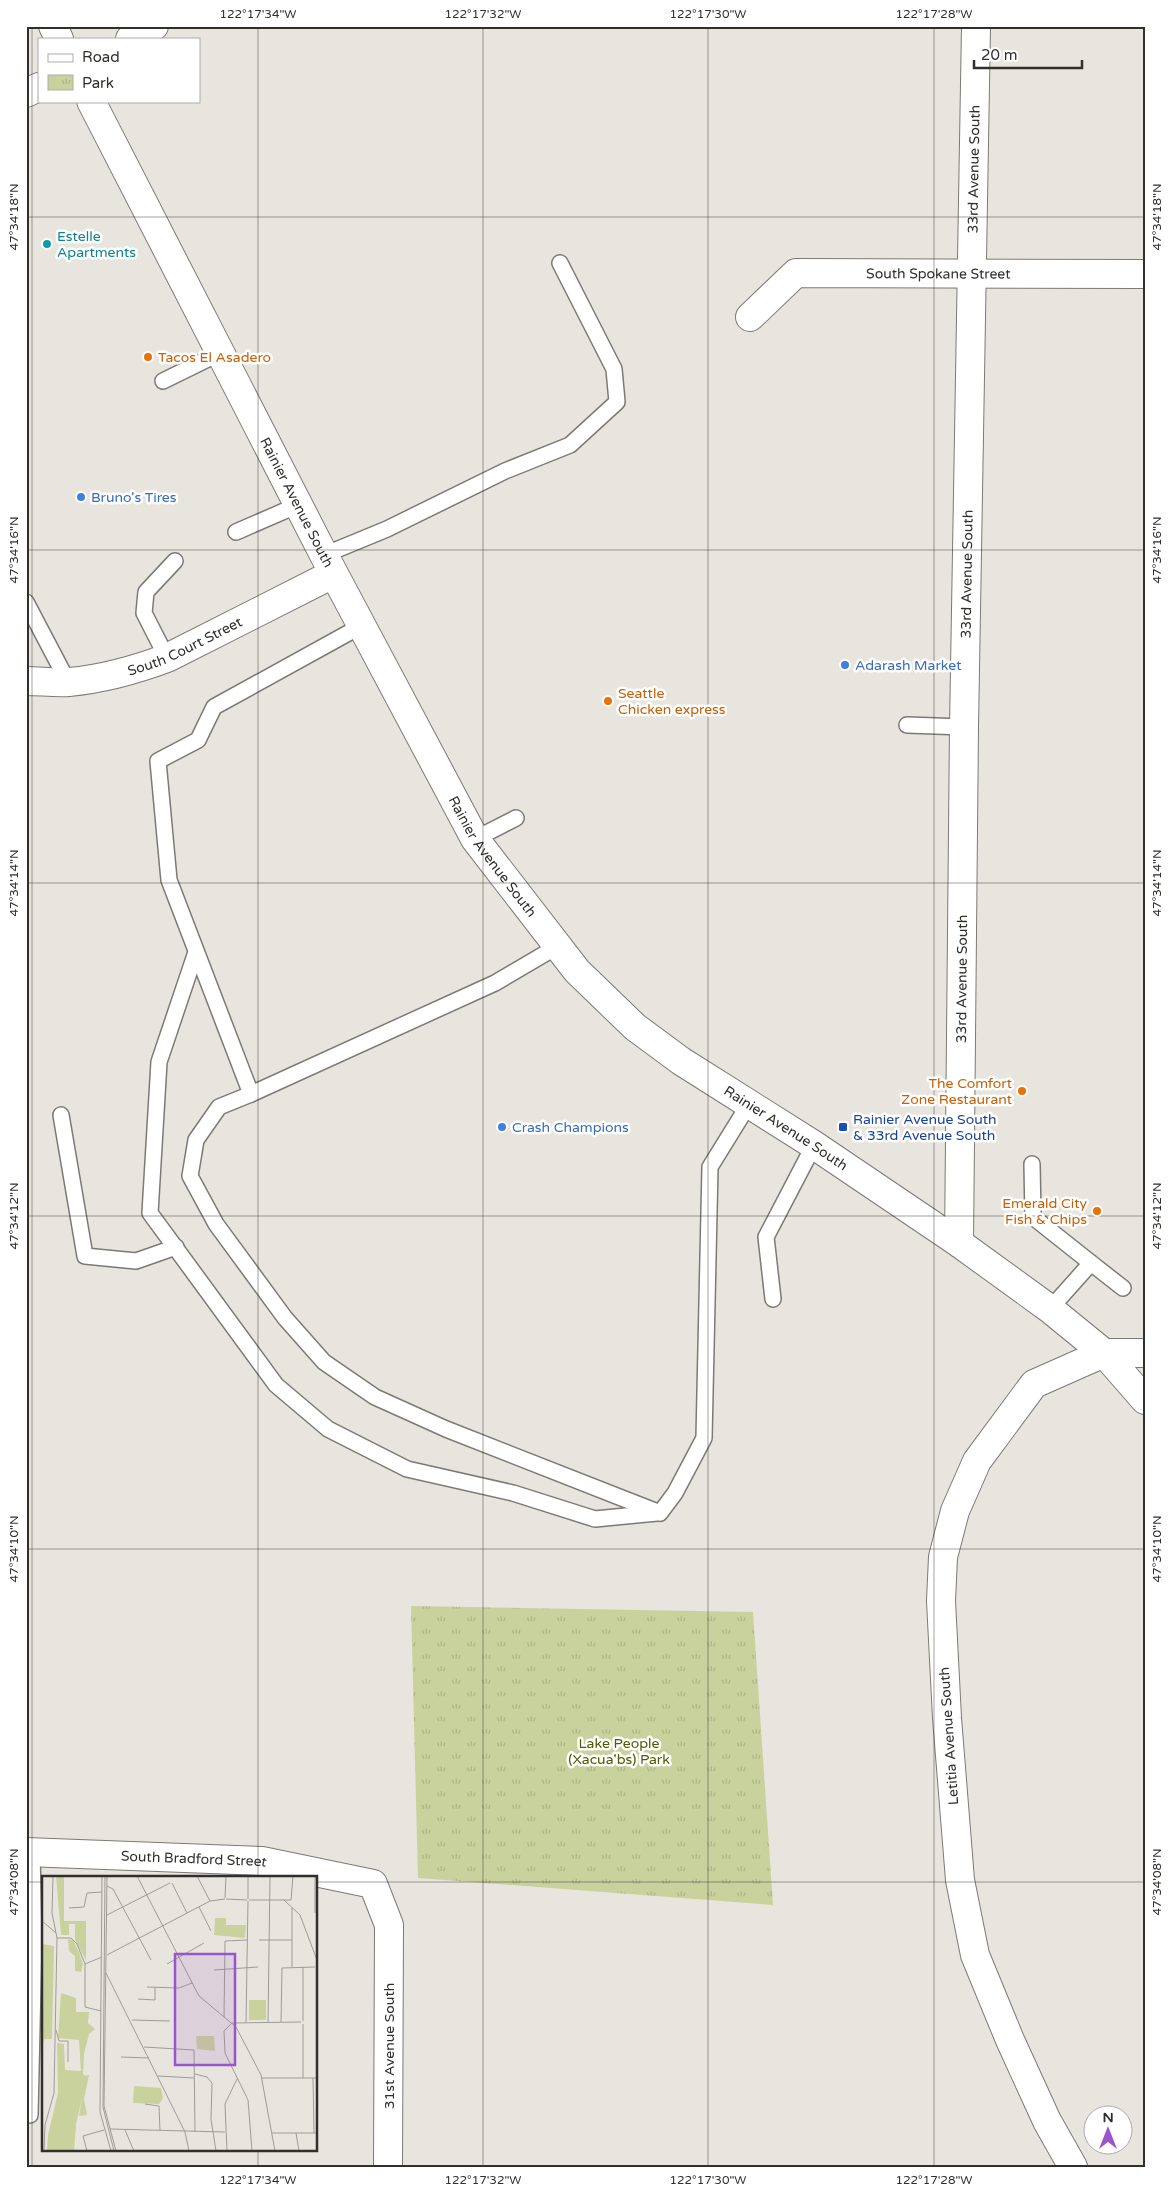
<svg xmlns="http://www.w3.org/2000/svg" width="1171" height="2193" font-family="'Varela Round',sans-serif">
  <defs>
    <pattern id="park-tufts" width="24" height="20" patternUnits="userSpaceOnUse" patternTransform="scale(1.25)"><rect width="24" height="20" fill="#c9d29d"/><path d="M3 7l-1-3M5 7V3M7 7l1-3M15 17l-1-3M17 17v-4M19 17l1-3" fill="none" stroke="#adb587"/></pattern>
  </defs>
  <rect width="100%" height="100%" fill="#e8e5de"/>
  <polygon fill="url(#park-tufts)" points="411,1606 753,1612 773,1905 418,1878"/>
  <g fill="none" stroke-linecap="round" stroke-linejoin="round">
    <g stroke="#7c7a74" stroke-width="18">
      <g id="lane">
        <polyline points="163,381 220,353"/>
        <polyline points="236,532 298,505"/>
        <polyline points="324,555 387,529 505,471 570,445 617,402 614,369 560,263"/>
        <polyline points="26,602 68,682"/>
        <polyline points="361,626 214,707 198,740 158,761 169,880 251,1094 495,983 558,946"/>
        <polyline points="167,658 144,613 146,592 175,561"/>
        <polyline points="907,725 964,727"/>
        <polyline points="475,839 516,818"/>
        <polyline points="196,952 159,1062 150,1213 276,1385 328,1429 407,1469 513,1493 595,1519 657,1513"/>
        <polyline points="251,1094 219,1107 196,1140 190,1176 216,1224 285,1318 324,1362 375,1397 446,1429 660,1513 675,1493 704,1438 710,1167 749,1104"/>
        <polyline points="61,1115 85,1256 136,1261 176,1247"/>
        <polyline points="1032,1164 1033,1217 1091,1263"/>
        <polyline points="773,1299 766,1237 814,1145"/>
        <polyline points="1050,1309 1091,1263 1123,1288"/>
        <polyline points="30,2115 34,1939 32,1853"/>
      </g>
    </g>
    <g stroke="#7c7a74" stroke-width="30">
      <g id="street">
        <polyline points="130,39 154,26"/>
        <polyline points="26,93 39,87"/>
        <path id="s1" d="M750 317 796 273 1145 274"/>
        <path id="s2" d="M26 681C40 681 55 683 69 682 103 679 135 670 167 658L333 574"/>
        <path id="s3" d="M959 1243 964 727 976 26"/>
        <path id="s4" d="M26 1852 262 1861 373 1884 389 1925 388 2167"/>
        <polyline points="1073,2167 1047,2121 1010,2040 975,1955 960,1880 947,1718 941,1601 943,1557 955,1511 977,1461 1034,1384 1104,1353 1145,1353"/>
      </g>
    </g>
    <g stroke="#7c7a74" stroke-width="30">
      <g id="primary">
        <polyline points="53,26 59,39"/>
        <path id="s5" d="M91 101 324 555 475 839 577 971 635 1027 681 1061 814 1145 959 1243 1050 1309 1104 1353 1145 1400"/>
      </g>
    </g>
    <use href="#lane" stroke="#fff" stroke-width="15"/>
    <use href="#street" stroke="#fff" stroke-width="28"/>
    <use href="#primary" stroke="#fff" stroke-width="28"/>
  </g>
  <path fill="none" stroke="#302f2c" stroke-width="1" stroke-opacity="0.45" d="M32 26V2167M258 26V1877M483 26V2167M708 26V2167M934 26V2167M26 217H1145M26 550H1145M26 883H1145M26 1216H1145M26 1549H1145M26 1882H44M316 1882H1145M258 2149V2167"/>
  <circle fill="#0f9aa8" stroke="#fff" stroke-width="2" cx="47" cy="244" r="5"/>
  <g fill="#e8710a" stroke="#fff" stroke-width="2">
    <circle cx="148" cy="357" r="5"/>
    <circle cx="608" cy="701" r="5"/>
    <circle cx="1022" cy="1091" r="5"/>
    <circle cx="1097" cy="1211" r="5"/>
  </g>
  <g fill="#3f7fe0" stroke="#fff" stroke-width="2">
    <circle cx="81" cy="497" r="5"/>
    <circle cx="845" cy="665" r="5"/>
    <circle cx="502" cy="1127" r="5"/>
  </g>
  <rect fill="#1a4fb4" stroke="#fff" stroke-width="2" x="838" y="1122" width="10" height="10" rx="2.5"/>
  <g text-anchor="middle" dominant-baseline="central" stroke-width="5" stroke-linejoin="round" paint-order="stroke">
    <g font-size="14" fill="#302f2c" stroke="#fff">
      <text stroke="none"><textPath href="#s3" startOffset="1074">33rd Avenue South</textPath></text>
      <text stroke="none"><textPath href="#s1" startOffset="206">South Spokane Street</textPath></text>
      <text stroke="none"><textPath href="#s5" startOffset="451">Rainier Avenue South</textPath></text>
      <text stroke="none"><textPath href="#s3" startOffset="669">33rd Avenue South</textPath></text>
      <text stroke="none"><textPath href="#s2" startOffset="165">South Court Street</textPath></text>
      <text stroke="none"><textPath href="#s5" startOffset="856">Rainier Avenue South</textPath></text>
      <text stroke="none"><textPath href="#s3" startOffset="264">33rd Avenue South</textPath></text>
      <text stroke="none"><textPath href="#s5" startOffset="1261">Rainier Avenue South</textPath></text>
      <text transform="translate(949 1736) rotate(-94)">Letitia Avenue South</text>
      <text stroke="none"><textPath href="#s4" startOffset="168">South Bradford Street</textPath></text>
      <text transform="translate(389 2046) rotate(-90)">31st Avenue South</text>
    </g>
    <g font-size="14" fill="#0d838f" stroke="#fff" text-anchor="start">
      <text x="57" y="236">Estelle<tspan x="57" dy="16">Apartments</tspan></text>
    </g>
    <g font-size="14" fill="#c56008" stroke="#fff" text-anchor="start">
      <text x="158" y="357">Tacos El Asadero</text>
      <text x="618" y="693">Seattle<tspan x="618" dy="16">Chicken express</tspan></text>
      <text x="1012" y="1083" text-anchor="end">The Comfort<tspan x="1012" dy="16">Zone Restaurant</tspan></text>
      <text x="1087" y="1203" text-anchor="end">Emerald City<tspan x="1087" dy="16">Fish &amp; Chips</tspan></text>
    </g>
    <g font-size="14" fill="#366cbe" stroke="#fff" text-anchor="start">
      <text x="91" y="497">Bruno's Tires</text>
      <text x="855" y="665">Adarash Market</text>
      <text x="512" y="1127">Crash Champions</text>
    </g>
    <g font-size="14" fill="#164399" stroke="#fff" text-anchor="start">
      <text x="853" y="1119">Rainier Avenue South<tspan x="853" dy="16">&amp; 33rd Avenue South</tspan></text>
    </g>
    <g font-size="14" fill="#525a01" stroke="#fff">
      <text x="619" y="1743">Lake People<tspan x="619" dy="16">(Xacua'bs) Park</tspan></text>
    </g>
  </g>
  <g transform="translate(42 1876)">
    <rect width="275" height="275" fill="#e8e5de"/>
    <path d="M14 0H22V45H44V84L33 64V48H27V59H19ZM26 63 31 64 37 76 41 88 39 96 33 95V80L27 75ZM0 68 12 70 10 163H2L0 170ZM19 117 34 122V136H47L46 147 53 153 47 158 42 178 41 198 45 201 34 248 32 275H5L6 259 16 217 15 167 22 168 23 194 39 195 37 164 16 162ZM92 210 119 212 121 222 117 228 91 227Z" fill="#c9d29d"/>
    <path d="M173 42H184V49H204L203 62 172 59ZM207 124H224V144H207ZM154 160H172L173 175 155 173Z" fill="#c9d29d"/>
    <path d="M44 199H47L42 223 45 239 37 240Z" fill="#c9d29d"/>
    <path fill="none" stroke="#9e9c97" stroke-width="1" d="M60 0 58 236 69 275M63 0 61 231 72 275M65 0 62 230 74 275M95 0 157 120 194 151 219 199 233 275M155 0 168 25M130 7 145 37M65 10 71 13 109 84M183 22 184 0M184 23 205 24M206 23V0M207 24H249L251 0M242 24 258 39 275 84M157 31 169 55M27 32 42 31 45 17 60 16M273 37V0M65 39 128 7M0 45 14 57M15 62H29L35 68 43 88V131L59 135M217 64H250M65 79 168 25 183 23M43 88 60 81M125 88 162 67M250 91V32M172 94 216 91M64 97 143 256 147 275M105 111 137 112 150 107M96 123 113 124V111M182 141 183 65 205 64M90 144 128 145M261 145V91M204 146 206 25M226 146 228 0M239 146 240 92 273 91M14 154 17 165H26V186M102 171 152 174 153 256M79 181 107 182M153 198 165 201 170 207 169 243 174 275M116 200 152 202M220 202H275M261 202V148M271 202 272 257M103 228 117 230 118 255M68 253 183 256M83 254 92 275M230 257H275M254 257 257 275M2 275 3 249 12 217 15 62 10 37 11 0M45 275 41 260 62 254M185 275 183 228 195 203M210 275 206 224 183 177 182 155 190 147 259 146"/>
    <path fill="#9955ca" fill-opacity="0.15" stroke="#9955ca" stroke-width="2.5" d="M133 78H193V189H133Z"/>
    <rect width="275" height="275" fill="none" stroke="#302f2c" stroke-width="2.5"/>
  </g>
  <rect width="1171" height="2193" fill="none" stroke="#ffffff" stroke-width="55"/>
  <rect x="38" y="38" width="162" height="65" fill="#ffffff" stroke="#acacab"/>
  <rect x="48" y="54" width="25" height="8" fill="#ffffff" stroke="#acacab"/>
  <text x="82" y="62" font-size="15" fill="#302f2c">Road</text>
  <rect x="48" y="75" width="25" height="15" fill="url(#park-tufts)" stroke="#acacab"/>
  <text x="82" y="88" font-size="15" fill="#302f2c">Park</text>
  <g transform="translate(1108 2130)"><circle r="24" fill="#ffffff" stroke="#acacab"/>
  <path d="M0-4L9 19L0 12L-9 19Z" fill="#9955ca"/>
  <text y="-8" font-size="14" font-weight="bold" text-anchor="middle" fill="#302f2c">N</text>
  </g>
  <path d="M974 60v8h108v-8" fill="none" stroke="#302f2c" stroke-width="2.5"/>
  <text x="981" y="60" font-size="15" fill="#302f2c" stroke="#ffffff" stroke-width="4" paint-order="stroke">20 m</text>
  <rect x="28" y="28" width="1116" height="2138" fill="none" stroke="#302f2c" stroke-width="2"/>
  <g font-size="12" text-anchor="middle" fill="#302f2c">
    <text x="258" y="18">122°17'34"W</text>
    <text x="483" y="18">122°17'32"W</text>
    <text x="708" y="18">122°17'30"W</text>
    <text x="934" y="18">122°17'28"W</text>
    <text transform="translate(14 217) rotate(-90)" y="4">47°34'18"N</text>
    <text transform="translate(1157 217) rotate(-90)" y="4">47°34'18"N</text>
    <text transform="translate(14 550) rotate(-90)" y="4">47°34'16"N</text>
    <text transform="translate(1157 550) rotate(-90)" y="4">47°34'16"N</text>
    <text transform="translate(14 883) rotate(-90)" y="4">47°34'14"N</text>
    <text transform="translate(1157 883) rotate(-90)" y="4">47°34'14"N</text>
    <text transform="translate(14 1216) rotate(-90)" y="4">47°34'12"N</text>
    <text transform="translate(1157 1216) rotate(-90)" y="4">47°34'12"N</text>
    <text transform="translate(14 1549) rotate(-90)" y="4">47°34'10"N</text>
    <text transform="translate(1157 1549) rotate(-90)" y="4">47°34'10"N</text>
    <text transform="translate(14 1882) rotate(-90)" y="4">47°34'08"N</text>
    <text transform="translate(1157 1882) rotate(-90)" y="4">47°34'08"N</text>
    <text x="258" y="2184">122°17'34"W</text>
    <text x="483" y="2184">122°17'32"W</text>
    <text x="708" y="2184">122°17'30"W</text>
    <text x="934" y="2184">122°17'28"W</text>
  </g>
</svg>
